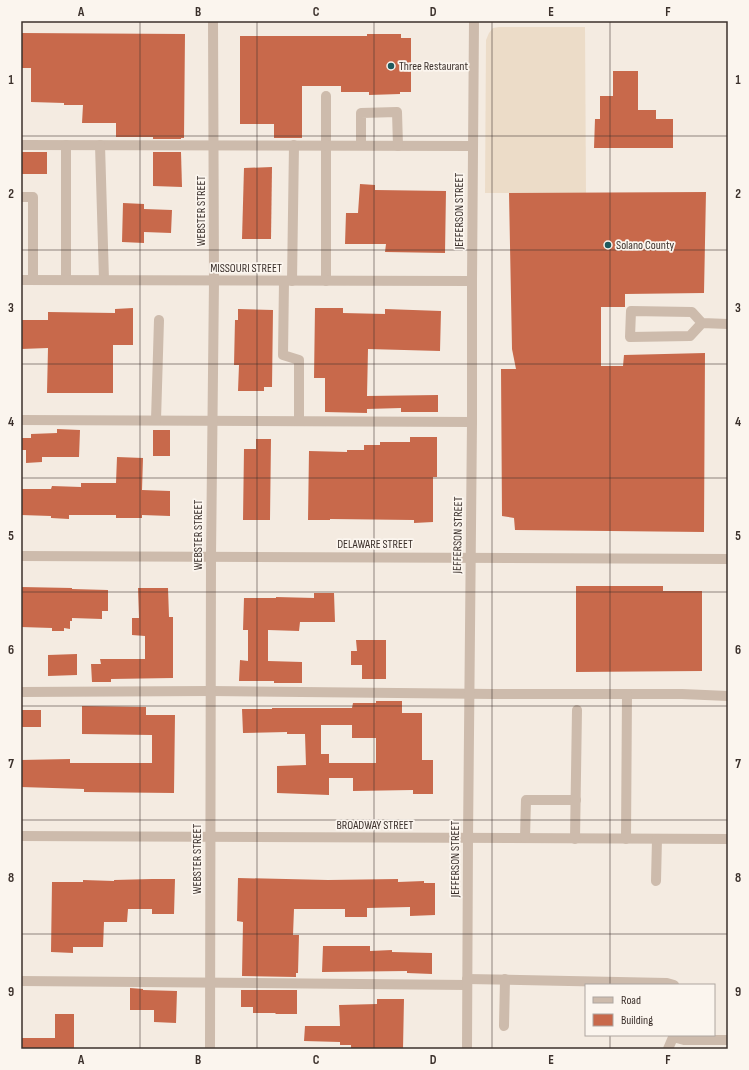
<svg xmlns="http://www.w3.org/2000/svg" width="749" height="1070" font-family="'Sofia Sans Condensed',sans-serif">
  <rect width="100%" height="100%" fill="#f4ebe1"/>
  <polygon fill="#ecdcc8" points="499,27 585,27 586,193 485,193 486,40 489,33 493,28"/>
  <g fill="#c8694b" fill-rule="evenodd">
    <polygon points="21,33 185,34 184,138 181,138 181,139 153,139 153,137 116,137 116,123 82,123 83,105 64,105 64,103 31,102 31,68 21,68"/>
    <polygon points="367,34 401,34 401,38 411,38 411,92 400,92 400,94 369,95 369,92 341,92 341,86 302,86 302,138 274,138 274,124 240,124 240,36 367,36"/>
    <polygon points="613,71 638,71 638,110 656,110 656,119 673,119 673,148 594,148 595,119 600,119 600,96 613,96"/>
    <rect x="21" y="152" width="26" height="22"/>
    <polygon points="153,152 181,152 182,187 153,186"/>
    <polygon points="272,167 271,239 242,239 244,168"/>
    <polygon points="360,184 375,185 375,190 446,191 445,253 385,252 386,244 345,244 346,213 358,213"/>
    <polygon points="706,192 704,293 625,294 625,307 601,307 601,366 623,366 624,355 705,353 704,532 515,530 514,518 502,516 501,369 516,369 512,349 509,193"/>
    <polygon points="123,203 144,204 144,209 172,210 171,233 144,232 144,243 122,242"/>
    <polygon points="133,308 133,345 113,345 113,393 47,393 48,348 21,349 21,320 48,320 48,312 115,313 115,309"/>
    <polygon points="315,308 343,308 343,313 385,314 385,309 441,311 440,351 368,349 367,396 438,395 438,412 401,412 401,408 367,409 367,413 325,412 325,378 314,378"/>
    <polygon points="238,309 273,310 272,387 264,387 264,391 238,391 239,365 234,365 235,320 238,320"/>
    <polygon points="57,429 80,430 79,457 42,457 42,462 26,463 26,450 21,450 21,438 31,438 31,434 57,433"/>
    <rect x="153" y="430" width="17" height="26"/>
    <polygon points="410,437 437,437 437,477 433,477 433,522 414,523 414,520 330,519 330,520 308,520 309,451 347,452 347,450 364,450 364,445 380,445 380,442 410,442"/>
    <polygon points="256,439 271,439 270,520 243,520 244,449 256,449"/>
    <polygon points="117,457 143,458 142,490 170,491 170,516 142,515 142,518 116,518 116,515 69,515 69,519 51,518 51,516 21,515 21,489 51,489 52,486 81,487 81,483 116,483"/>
    <polygon points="576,586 663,586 663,591 702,591 702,671 576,672"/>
    <polygon points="21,587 72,588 72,589 108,590 108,611 102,611 102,619 72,618 72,621 70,621 70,629 64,628 64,631 52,631 52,628 21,627"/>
    <polygon points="138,588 168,588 169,617 173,617 173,678 111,679 111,682 92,682 91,664 101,664 100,659 145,659 145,636 132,635 132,618 139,618"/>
    <polygon points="314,593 334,593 335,622 300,622 299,631 268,630 268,661 302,662 302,683 274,683 274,681 239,681 240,660 248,661 248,630 243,630 244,598 276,598 276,597 314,598"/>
    <polygon points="356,640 386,640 386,679 362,679 362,665 351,665 351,651 357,651"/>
    <polygon points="77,654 77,675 48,676 48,655"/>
    <path d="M376 701H402V713H422V760H433V794H413V790L353 791V778H329V795L277 793V766L306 765 305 734H287V732L243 733 242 709H272V708H352L353 703H376ZM321 725H352V738H376V763H329V754H321Z"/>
    <polygon points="82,706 146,707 146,715 175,715 174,793 84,792 84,789 21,787 21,760 70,759 70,763 152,763 152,735 82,734"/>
    <rect x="21" y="710" width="20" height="17"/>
    <polygon points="238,878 328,880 398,879 398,882 424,881 424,883 435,883 435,915 410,916 410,907 367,908 367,917 345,917 345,909 294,909 293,935 299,935 298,973 296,973 296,977 242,976 243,922 237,921"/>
    <polygon points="152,879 175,879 174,914 152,914 152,909 128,909 127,922 104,922 103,947 73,947 73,953 51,952 52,882 83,882 83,880 114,881 114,880"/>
    <polygon points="323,946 370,946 370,951 392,950 392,952 432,953 432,974 407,973 407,971 322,972"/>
    <polygon points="130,988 143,989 143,990 177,991 176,1023 154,1022 154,1010 130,1010"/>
    <polygon points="241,990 297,990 297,1014 276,1014 275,1013 253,1013 253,1007 241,1007"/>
    <polygon points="377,999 404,999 403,1049 351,1049 351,1045 340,1045 340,1042 304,1041 305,1026 340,1026 339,1005 377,1004"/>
    <polygon points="55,1014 74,1014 74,1049 21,1049 21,1038 55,1038"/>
  </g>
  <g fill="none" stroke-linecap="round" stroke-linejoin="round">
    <g stroke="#cdbbac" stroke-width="10">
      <polyline points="326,96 326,281"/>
      <polyline points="21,145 473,146"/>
      <polyline points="66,145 66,280"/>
      <polyline points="100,145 104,280"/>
      <polyline points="361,145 361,113 397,112 398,146"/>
      <polyline points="21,197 33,197 33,280"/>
      <polyline points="21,280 472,281"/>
      <polyline points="284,281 283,355 299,360 299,421"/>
      <polyline points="292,281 294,145"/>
      <polyline points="702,323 692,312 631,311 630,337 690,336 702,323 728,324"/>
      <polyline points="21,420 472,422"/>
      <polyline points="156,420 159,320"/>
      <polyline points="21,556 728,559"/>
      <polyline points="21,692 211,691 493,694 682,694 728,696"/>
      <polyline points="21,836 728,839"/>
      <polyline points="525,838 526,800 576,800"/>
      <polyline points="575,839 577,710"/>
      <polyline points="626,839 627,694"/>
      <polyline points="656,881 657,839"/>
      <polyline points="467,979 667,983 674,985"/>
      <polyline points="21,981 467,985"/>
      <polyline points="504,1026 505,979"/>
      <polyline points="673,1037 684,1040 728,1040"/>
      <polyline points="210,1049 211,556 214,281 213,21"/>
      <polyline points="467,1049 468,838 472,422 472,281 474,21"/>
      <polyline points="668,1049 674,1035"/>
    </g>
  </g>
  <path fill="none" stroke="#3b302b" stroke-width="1" stroke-opacity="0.55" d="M140 21V1049M257 21V1049M374 21V1049M492 21V1049M610 21V985M21 136H728M21 250H728M21 364H728M21 478H728M21 592H728M21 706H728M21 820H728M21 934H728M610 1035V1049"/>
  <g fill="#1f5a5e" stroke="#fbf5ee" stroke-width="1.5">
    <circle cx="391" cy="66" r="4"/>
    <circle cx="608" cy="245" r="4"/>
  </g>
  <g text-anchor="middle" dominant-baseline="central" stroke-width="3.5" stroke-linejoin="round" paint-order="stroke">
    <g font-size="12" fill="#3b302b" stroke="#fbf5ee" text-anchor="start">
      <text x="399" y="66">Three Restaurant</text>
      <text x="616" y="245">Solano County</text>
    </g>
    <g font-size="12" fill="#3b302b" stroke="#fbf5ee">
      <text transform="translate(201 211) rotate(-90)">WEBSTER STREET</text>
      <text transform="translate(459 211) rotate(-90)">JEFFERSON STREET</text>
      <text x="246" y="268">MISSOURI STREET</text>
      <text transform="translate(198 535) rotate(-90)">WEBSTER STREET</text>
      <text transform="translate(458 535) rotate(-89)">JEFFERSON STREET</text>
      <text x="375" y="544">DELAWARE STREET</text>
      <text x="375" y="825">BROADWAY STREET</text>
      <text transform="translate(197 859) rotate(-90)">WEBSTER STREET</text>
      <text transform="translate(455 859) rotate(-90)">JEFFERSON STREET</text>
    </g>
  </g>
  <rect width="749" height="1070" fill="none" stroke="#fbf5ee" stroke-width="44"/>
  <rect x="585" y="984" width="130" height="52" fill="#fbf5ee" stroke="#aea6a0"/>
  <rect x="593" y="997" width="20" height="6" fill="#cdbbac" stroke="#aea6a0"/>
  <text x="621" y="1004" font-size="12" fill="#3b302b">Road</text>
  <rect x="593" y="1014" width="20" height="12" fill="#c8694b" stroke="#aea6a0"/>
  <text x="621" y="1024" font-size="12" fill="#3b302b">Building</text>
  <rect x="22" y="22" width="705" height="1026" fill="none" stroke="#3b302b" stroke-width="1.5"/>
  <g font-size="13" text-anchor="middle" font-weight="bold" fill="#3b302b">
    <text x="81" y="16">A</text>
    <text x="198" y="16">B</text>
    <text x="316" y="16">C</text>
    <text x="433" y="16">D</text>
    <text x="551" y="16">E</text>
    <text x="668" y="16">F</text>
    <text x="11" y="84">1</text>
    <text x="738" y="84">1</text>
    <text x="11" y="198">2</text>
    <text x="738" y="198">2</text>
    <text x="11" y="312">3</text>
    <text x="738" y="312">3</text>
    <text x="11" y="426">4</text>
    <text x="738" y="426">4</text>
    <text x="11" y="540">5</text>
    <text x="738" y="540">5</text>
    <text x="11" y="654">6</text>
    <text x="738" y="654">6</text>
    <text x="11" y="768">7</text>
    <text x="738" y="768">7</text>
    <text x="11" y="882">8</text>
    <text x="738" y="882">8</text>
    <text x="11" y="996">9</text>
    <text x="738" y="996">9</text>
    <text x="81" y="1064">A</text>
    <text x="198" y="1064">B</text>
    <text x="316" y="1064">C</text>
    <text x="433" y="1064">D</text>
    <text x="551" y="1064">E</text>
    <text x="668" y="1064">F</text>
  </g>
</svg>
